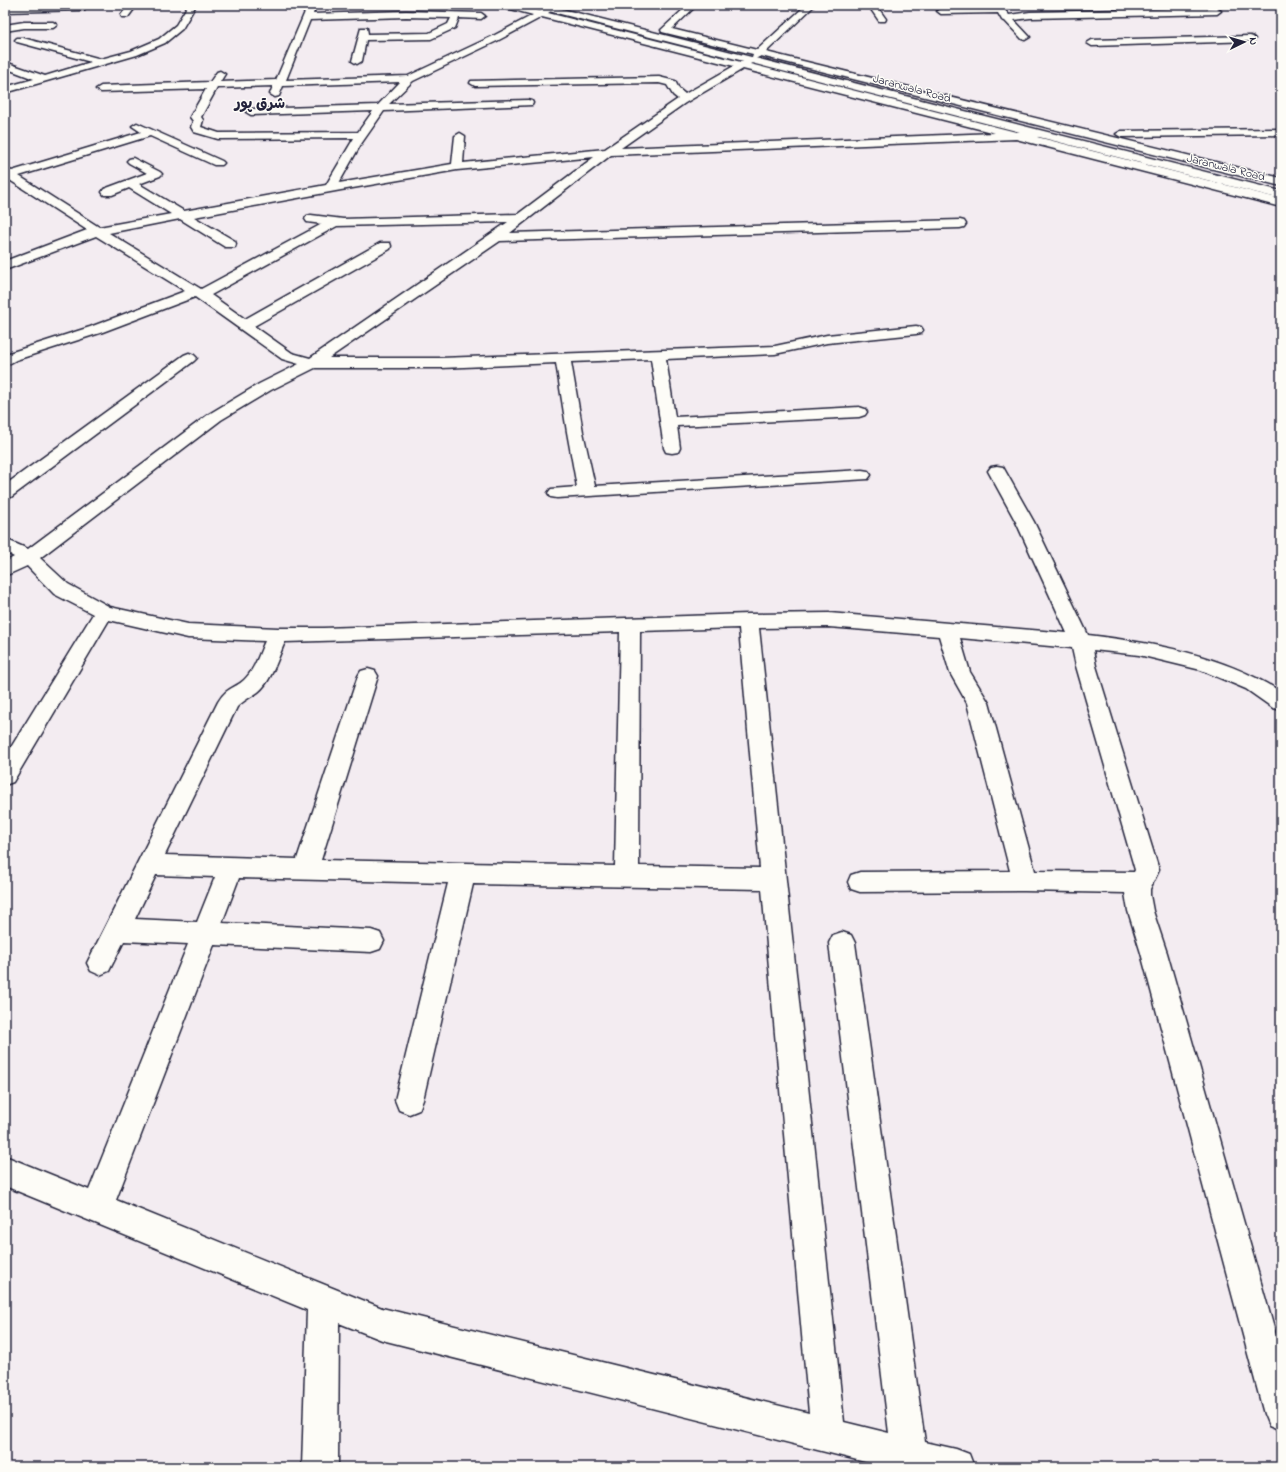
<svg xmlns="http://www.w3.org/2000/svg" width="1286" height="1472" font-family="'Indie Flower','Playpen Sans Arabic',sans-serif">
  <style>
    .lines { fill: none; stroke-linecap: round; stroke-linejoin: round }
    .minor-casing { stroke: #22223b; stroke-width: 3 }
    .major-casing { stroke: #22223b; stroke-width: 3 }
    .minor { fill: #fdfcf7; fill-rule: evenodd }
    .major { fill: #fdfcf7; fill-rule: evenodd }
    .labels { text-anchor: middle; stroke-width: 3; stroke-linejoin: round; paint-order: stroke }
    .far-street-label { font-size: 12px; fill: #22223b; stroke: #fdfcf7 }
    .far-district-label { font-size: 15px; font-weight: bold; fill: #22223b; stroke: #fdfcf7 }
  </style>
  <rect width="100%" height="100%" fill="#f3ecf1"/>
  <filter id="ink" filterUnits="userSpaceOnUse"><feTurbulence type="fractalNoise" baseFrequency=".025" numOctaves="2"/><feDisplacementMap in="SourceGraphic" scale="8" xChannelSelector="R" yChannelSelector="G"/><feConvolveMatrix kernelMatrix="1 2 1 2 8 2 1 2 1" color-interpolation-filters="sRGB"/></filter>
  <g filter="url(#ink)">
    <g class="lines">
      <g class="minor-casing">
        <g id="minor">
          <polygon points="81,5 85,8 84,10 5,12 5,6"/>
          <polygon points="129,5 137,5 128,17 122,17 121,15"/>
          <polygon points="188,5 196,5 182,29 165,43 137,55 5,93 5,87 34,79 5,68 5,62 45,76 91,62 17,42 15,40 17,38 23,38 101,59 131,51 159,39 176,25"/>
          <path d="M308,5h8l-3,9 93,-3 75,2 4,3 -4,3 -22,-1 -4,10 -24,11 -65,1 -4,21 -5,3 -5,-3 9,-33h6l1,6 61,-1 19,-9 3,-6 -45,-1 -96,3 -24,60 122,-4 83,-39 42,-22 -30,-8 -1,-2h14l24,6 8,-4 4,3 -4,3 193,49 7,-4 4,-1 1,-3 -91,-22 -1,-2 27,-25h9l-25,24 85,21 49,-45h9l-49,47 515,126v8l-520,-130 -6,3 -1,3 -4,2 266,68h26l1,2 -1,2 -5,1 244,62v8l-265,-68 -405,16 -101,78 450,-13 4,1 2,3 -2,3 -4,1 -460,13 -171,117h112l334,-12 52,-11 89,-9 5,1 2,3 -2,3 -5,1 -89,9 -52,11 -109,5 9,58 184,-10 6,2 2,3 -2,3 -6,2 -182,9 3,22 -2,4 -6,1 -6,-1 -2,-4 -13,-89 -80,3 12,70 12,54 267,-16 6,1 3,4 -3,4 -311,19 -6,-1 -3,-4 3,-4 26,-2 -10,-55 -11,-69 -115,5h-126l-44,22 -50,30 -181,138 28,26 42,23 78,17 90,4h45l425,-14 81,-1 238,20 -51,-111 -28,-51 3,-4 6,-1 6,1 31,55 54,113c67,8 135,20 193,57v18l-8,-2 -27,-19 -45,-19 -62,-15 -46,-5 3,16 63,204 -9,19v6l3,16 14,42 114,400v78l-12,-5 -5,-12 -123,-461 -13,-42 -3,-18 -100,-2 -165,1 -9,-3 -3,-7 3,-7 9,-3 150,-1 -43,-168 -17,-30 -11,-37 -110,-9 -70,1 85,794 45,11 -60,-490 4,-8 9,-3 9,3 4,8 70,499 31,7 13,5 5,13h-89l-503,-127 -43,-17 -1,144h-36l5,-157 -302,-124v-30l84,34 99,-246 -64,-3 -15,30 -9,4 -9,-4 -4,-8 131,-261c9,-15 16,-13 26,-22 10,-9 15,-26 21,-39l-77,-3 -79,-18 -96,162 -8,3v-28l88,-143 -39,-20 -27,-28 -22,10v-14l9,-5 -9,-5v-13l23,10 181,-135 50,-30 40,-20 -17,-5 -87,-62 -95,36 -84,27 -11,6 1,-12 84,-27 95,-36 -89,-55 -91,34v-9l82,-31 -82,-53v-8l7,2 129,-39 -9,-6 5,-3 85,38 2,2 -2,2h-8l-64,-29 -131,40 80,51 72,-13 -42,-26 -17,7h-8l-2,-3 2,-3 43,-16 -18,-10 -2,-2 2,-2 4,-1 27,14 2,2 -2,2 -21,8 45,27 142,-26 28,-47 -136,1 -24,-7 -3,-5 2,-6 -3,-4 16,-28 -105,3 -5,-3 5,-3 109,-4 7,-10 3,-1 5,3 -5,8 56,-2zM542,17l192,49 -49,28 -6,-5 -4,-8 -16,-4 -188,4 -1,2 5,3 184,-3 8,2 6,10 5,4 -73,50 -142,14 2,-27 -5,-3 -5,3 -3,28 -113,19 22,-39 23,-33 148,-6 1,-2 -1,-2 -4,-1 -139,4 24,-23 84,-40zM743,69l252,64 -374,15 64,-45zM400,82l-22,23 -127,4 -5,3 5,3 122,-4 -15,21 -139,1 -18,-6 2,-7 -2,-3 16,-29 56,-2 -3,8 5,3 4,-1 4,-10zM594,157l-76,57 -175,5 -32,-4 -4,1 -2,3 2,3 15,2 -121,65 -92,-56 71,-14 45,28h10l1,-3 -1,-3 -41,-24 147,-27 116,-20zM508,222l-198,136 -18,-5 -38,-27 136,-77 1,-3 -1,-3h-10l-135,76 -34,-24 126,-69zM739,628l21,240 -121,-2 1,-235zM620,632l-5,234 -294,-6 57,-184 -3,-5 -7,-2 -7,2 -3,5 -61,183 -132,-4 72,-148c7,-7 14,-10 21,-15 14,-11 20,-35 27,-50zM960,638l112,10 4,18 59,204 -1,2 -99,-1 -46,-168 -19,-31zM156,875l59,2 -18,45 -62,-3zM239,878l209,5 -53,217 4,10 10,4 10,-4 4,-10 50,-216 289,5 47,524 -427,-105 -266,-108 98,-255 157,7 9,-3 4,-8 -4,-8 -9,-3 -149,-7z"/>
          <polygon points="868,5 876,5 886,19 885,21 879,21"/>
          <polygon points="1000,7 1003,8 1009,15 1030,12 1217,8 1221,11 1217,14 1030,18 1014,20 1030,37 1025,40 1022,39 1005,21 1002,20 998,13 941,14 937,11 941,8"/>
          <polygon points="24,22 53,22 57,25 53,28 24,28 5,31 5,25"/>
          <polygon points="1250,36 1253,37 1255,39 1253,41 1092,46 1087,43 1092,40"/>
          <polygon points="1281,129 1281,135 1121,137 1116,134 1121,131"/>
          <polygon points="189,353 194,355 197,358 194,361 11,497 5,498 5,485 184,355"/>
        </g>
      </g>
      <g class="major-casing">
        <polygon id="major" points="532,5 546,5 1281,191 1281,199 533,7"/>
      </g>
      <use href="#minor" class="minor"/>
      <use href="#major" class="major"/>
    </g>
  </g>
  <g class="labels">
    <g class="far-street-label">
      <text transform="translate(912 88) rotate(15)" y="4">Jaranwala Road</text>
      <text transform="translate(1226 167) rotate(14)" y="4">Jaranwala Road</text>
    </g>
    <g class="far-district-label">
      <text x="260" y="108">شرق پور</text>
    </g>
  </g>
  <rect width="1286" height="1472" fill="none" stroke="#fdfcf7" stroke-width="20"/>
  <rect x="10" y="10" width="1266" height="1452" fill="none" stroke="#22223b" stroke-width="1.5" filter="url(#ink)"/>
  <g transform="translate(1244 42) rotate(85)" stroke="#fdfcf7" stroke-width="3" paint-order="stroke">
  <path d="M0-3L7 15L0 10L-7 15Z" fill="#22223b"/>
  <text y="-6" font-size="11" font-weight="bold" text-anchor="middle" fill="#22223b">N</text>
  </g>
</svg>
